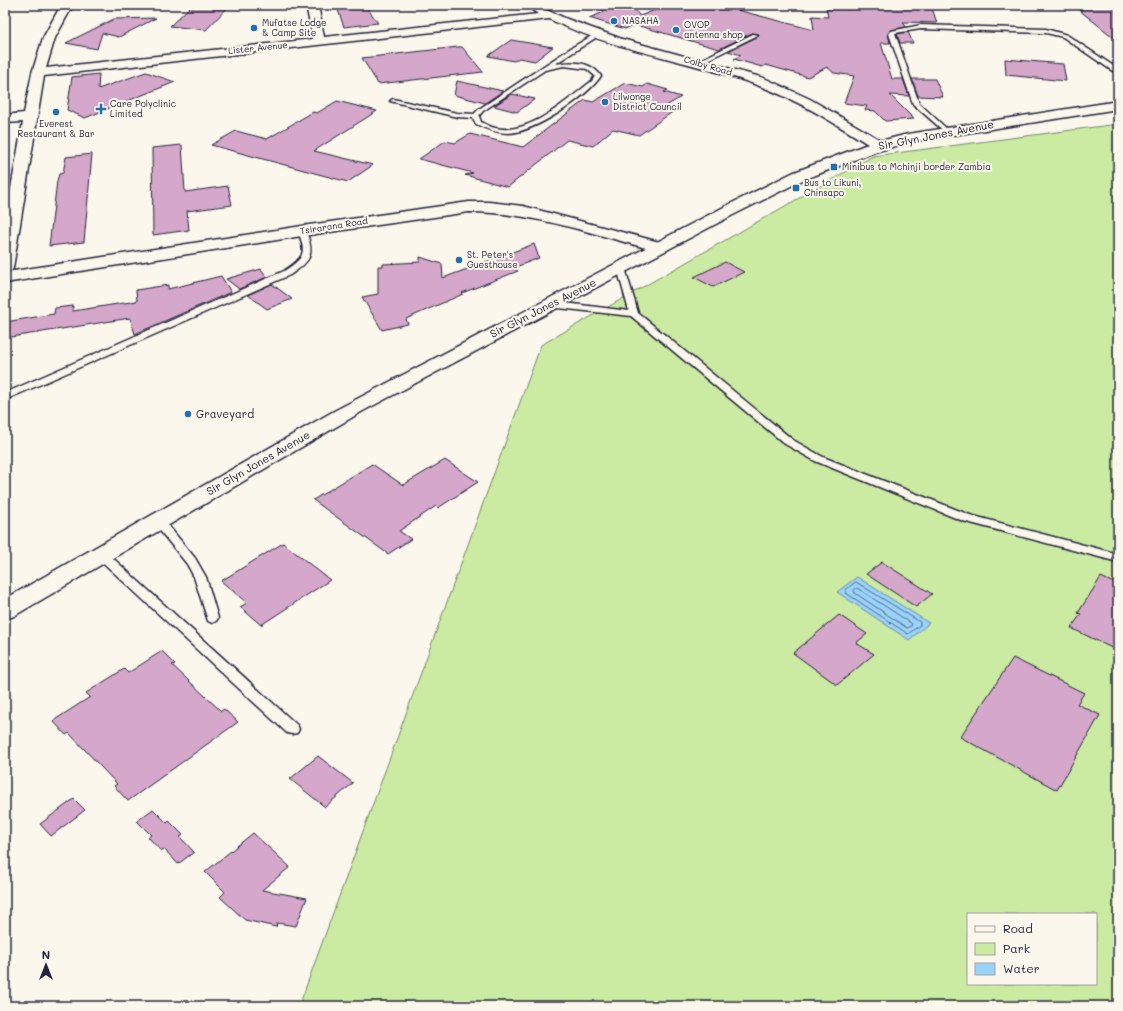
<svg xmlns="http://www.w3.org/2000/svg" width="1123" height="1011" font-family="Mali,sans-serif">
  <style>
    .green { fill: #cbeaa2; stroke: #76866e; fill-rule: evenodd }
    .water { fill: #9ad3fa; stroke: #6a8cae }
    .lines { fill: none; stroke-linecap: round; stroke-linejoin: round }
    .shore { stroke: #526987; stroke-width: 1 }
    .building { fill: #d5a8cb; stroke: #22223b }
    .service-casing { stroke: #22223b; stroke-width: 3 }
    .minor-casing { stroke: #22223b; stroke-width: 3 }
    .secondary-casing { stroke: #22223b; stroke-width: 3 }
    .service { fill: #fbf7ec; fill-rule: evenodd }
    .minor { fill: #fbf7ec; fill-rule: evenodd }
    .secondary { fill: #fbf7ec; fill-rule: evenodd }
    .poi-dot { fill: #1f6fb2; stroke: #fbf7ec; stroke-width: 1.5 }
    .labels { text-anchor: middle; stroke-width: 4; stroke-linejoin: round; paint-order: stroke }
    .far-poi-label { font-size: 9px; fill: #22223b; stroke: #fbf7ec; text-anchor: start }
    .far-street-label { font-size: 9px; fill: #22223b; stroke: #fbf7ec }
    .street-label { font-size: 11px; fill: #22223b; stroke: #fbf7ec }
    .poi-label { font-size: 11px; fill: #22223b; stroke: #fbf7ec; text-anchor: start }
  </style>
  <rect width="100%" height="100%" fill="#fbf7ec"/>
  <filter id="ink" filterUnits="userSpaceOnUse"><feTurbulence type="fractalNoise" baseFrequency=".025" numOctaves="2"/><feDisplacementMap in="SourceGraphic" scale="8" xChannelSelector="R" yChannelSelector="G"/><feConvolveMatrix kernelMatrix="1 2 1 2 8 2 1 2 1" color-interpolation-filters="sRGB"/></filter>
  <g filter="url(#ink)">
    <path class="green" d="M1118,124v882h-819l242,-661 332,-189zM968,914h128v70h-128z"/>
    <polygon class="water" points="857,577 929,623 909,640 837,592"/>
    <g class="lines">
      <g class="shore">
        <polygon points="856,582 920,622 920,625 908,634 846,593 846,590"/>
        <polygon points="857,588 911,623 912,625 907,628 855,593 854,591"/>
      </g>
    </g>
    <g class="building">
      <polygon points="192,5 230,5 206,30 170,26"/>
      <polygon points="357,5 365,5 378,23 344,27 337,7"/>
      <polygon points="667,5 681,5 687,7 691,6 698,8 704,5 718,5 814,30 812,16 828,17 826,8 852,9 851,5 931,5 937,23 903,22 906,27 891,30 888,33 890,43 881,43 892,79 903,79 909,96 890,95 914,119 885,121 875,111 865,110 867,106 844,103 854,76 834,73 827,67 808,77 766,65 762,67 734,59 741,55 728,51 759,36 758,34 752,33 719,49 636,25 625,29 589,18 604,12 600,8 622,6 624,9 633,8 640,16"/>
      <polygon points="1075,5 1118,5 1118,41 1079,10 1082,10"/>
      <polygon points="156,18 119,37 102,33 97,49 66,43 114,19"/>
      <polygon points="908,32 913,43 900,43 897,34"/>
      <polygon points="511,40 553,47 535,61 519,58 514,61 488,56"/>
      <polygon points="458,47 462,47 483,72 378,84 362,58"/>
      <polygon points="1005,59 1063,64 1066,81 1006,75"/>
      <polygon points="146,72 175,82 85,118 67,110 72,77 99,74 98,89"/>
      <polygon points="912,79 935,79 943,97 918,96"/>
      <polygon points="457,81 503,91 485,103 454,95"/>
      <polygon points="625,83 643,87 647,84 668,90 664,92 681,97 663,108 674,111 639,135 613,129 593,146 567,140 508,187 465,175 473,173 419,159 445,141 455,143 470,134 523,147 585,100 593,102"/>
      <polygon points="512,94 535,99 517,112 494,106"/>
      <polygon points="337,101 377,111 314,151 373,165 348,182 211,145 236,131 267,139 313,112 317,113"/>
      <polygon points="182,145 185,192 228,186 232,205 187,211 189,230 153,235 152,148"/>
      <polygon points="92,154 84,242 49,246 57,181 59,174 63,173 66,157"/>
      <polygon points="534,244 539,258 513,268 518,271 462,293 463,294 406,319 408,324 382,330 362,297 378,294 378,266 383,266 383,264 420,262 420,257 442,264 443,278"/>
      <polygon points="725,262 744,272 713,287 694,277"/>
      <polygon points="261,269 267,277 239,289 226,279"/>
      <polygon points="221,276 231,292 135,334 130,318 5,338 5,322 54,314 55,308 73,306 73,311 137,301 136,290 168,285 168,289"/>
      <polygon points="272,284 292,299 267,309 248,295"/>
      <polygon points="445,460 478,482 438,508 436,506 399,531 411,539 388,554 313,500 372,464 403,485"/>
      <polygon points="283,543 330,580 261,625 240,607 247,603 221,581"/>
      <polygon points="882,562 932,594 916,607 866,574"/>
      <polygon points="1101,577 1118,585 1118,651 1071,628 1081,614 1078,613"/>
      <polygon points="839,615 867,634 856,643 874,654 837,685 793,653"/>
      <polygon points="162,651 175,664 172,665 221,711 224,709 238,722 128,801 114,786 117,784 69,733 66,735 53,721 90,697 86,693 124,669 128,673"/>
      <polygon points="1013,658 1084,693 1077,704 1100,715 1057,790 960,737"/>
      <polygon points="318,756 353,783 325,807 290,779"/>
      <polygon points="74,799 85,810 51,836 40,824"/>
      <polygon points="153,809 167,823 169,821 183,835 180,837 194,852 178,864 164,849 161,851 148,837 151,835 137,821"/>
      <polygon points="253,833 290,867 262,890 307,898 296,926 277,923 276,927 245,920 220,897 225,892 205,872"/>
    </g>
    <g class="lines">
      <g class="service-casing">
        <g id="service">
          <polygon points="921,25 1046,29 1067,35 1118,69 1118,73 1111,70 1063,37 1046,33 921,29 895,33 919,103 948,130 948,132 946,133 913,104 889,34 891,31"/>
          <path d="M595,34l5,1 -45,29c17,-3 36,-3 46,12 -14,21 -67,57 -93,57 -12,0 -22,-4 -32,-9l-3,-6 -16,-1 -67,-16 3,-2 64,14 17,1 5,-5 92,-61zM564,66l23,3 8,7 -3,5c-25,19 -63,55 -97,47 -5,-1 -9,-4 -14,-6l-2,-6 4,-5 62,-41z"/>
          <polygon points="753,34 758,35 699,64 694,63"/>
          <path d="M299,229h6l1,2c9,24 5,30 -16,44l-285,125v-7l279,-122c20,-13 23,-17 14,-40z"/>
          <polygon points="621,265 625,268 638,313 793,440 823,457 970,515 1118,554 1118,562 963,521 815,461 785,444 631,316 549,307 545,304 549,301 629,311 617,268"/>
          <polygon points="158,517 162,518 195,558 206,577 218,618 216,621 212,623 208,621 194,577 187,564 152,521 154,518"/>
          <polygon points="101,550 105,551 297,725 299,729 297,733 292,734 287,733 97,557 95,554 97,551"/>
        </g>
      </g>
      <g class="minor-casing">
        <path id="minor" d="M61,5h12l-18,33 -9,30 267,-29 -7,-34h12l6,32 214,-23 -7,-5 2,-2 4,-1 30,13 55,20 142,39 46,21 74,43 2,3 -2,3 -5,1 -5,-1c-38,-24 -77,-49 -120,-64 -67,-25 -140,-33 -205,-65l-505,57 -31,192 -2,4h-4l295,-46 167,-24h20l34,4 144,38 2,3 -2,3 -6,2c-63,-16 -127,-40 -192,-40l-167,24 -297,47v-62l18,-99 -18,1v-8l19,-2 8,-40 11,-35z"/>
      </g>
      <g class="secondary-casing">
        <polygon id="secondary" points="1118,101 1118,109 909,142 875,152 803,180 733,215 363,411 14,616 5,619 5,599 334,411 722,208 792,173 865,145 908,134"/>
      </g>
      <use href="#service" class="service"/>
      <use href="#minor" class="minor"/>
      <use href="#secondary" class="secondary"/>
    </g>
  </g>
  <g class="poi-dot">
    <circle cx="614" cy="21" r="4"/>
    <circle cx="254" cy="28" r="4"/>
    <circle cx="676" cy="30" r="4"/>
    <circle cx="605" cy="102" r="4"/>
    <path d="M99 103h4v4h4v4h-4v4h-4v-4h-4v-4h4z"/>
    <circle cx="56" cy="112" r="4"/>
    <rect x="830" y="163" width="8" height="8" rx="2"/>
    <rect x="792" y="184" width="8" height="8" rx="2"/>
    <circle cx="459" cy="260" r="4"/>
    <circle cx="188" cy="414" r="4"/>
  </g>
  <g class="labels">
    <g class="far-poi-label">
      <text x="622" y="24">NASAHA</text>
      <text x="262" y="26">Mufatse Lodge<tspan x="262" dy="10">&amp; Camp Site</tspan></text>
      <text x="684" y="28">OVOP<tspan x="684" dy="10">antenna shop</tspan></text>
      <text x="613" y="100">Lilwonge<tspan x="613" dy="10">District Council</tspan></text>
      <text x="110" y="107">Care Polyclinic<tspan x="110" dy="10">Limited</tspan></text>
      <text x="56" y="127" text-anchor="middle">Everest<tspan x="56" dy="10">Restaurant &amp; Bar</tspan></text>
      <text x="842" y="170">Minibus to Mchinji border Zambia</text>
      <text x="804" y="186">Bus to Likuni,<tspan x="804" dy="10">Chinsapo</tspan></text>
      <text x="467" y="258">St. Peter's<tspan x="467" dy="10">Guesthouse</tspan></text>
    </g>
    <g class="far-street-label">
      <text transform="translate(258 48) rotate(-6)" y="3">Lister Avenue</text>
      <text transform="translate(708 66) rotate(16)" y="3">Colby Road</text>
      <text transform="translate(334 226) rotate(-9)" y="3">Tsirarana Road</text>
    </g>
    <g class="street-label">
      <text transform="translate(936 135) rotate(-11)" y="4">Sir Glyn Jones Avenue</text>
      <text transform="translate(543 308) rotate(-27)" y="4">Sir Glyn Jones Avenue</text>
      <text transform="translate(258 463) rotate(-30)" y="4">Sir Glyn Jones Avenue</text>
    </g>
    <g class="poi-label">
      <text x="196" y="418">Graveyard</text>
    </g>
  </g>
  <rect width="1123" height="1011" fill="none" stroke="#fbf7ec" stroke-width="20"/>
  <rect x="10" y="10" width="1103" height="991" fill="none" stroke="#22223b" stroke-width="1.5" filter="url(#ink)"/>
  <rect x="967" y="913" width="130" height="72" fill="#fbf7ec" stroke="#a4a2a5"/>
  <rect x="975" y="926" width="20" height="6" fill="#fbf7ec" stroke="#a4a2a5"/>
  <text x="1003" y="933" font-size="12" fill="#22223b">Road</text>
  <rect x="975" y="943" width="20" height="12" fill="#cbeaa2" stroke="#a4a2a5"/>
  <text x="1003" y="953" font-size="12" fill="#22223b">Park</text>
  <rect x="975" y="963" width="20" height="12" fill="#9ad3fa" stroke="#a4a2a5"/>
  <text x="1003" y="973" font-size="12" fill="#22223b">Water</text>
  <g transform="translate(46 965)" stroke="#fbf7ec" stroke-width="3" paint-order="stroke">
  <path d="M0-3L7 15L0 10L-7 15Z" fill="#22223b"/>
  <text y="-6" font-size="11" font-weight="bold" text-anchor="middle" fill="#22223b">N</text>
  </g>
</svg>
